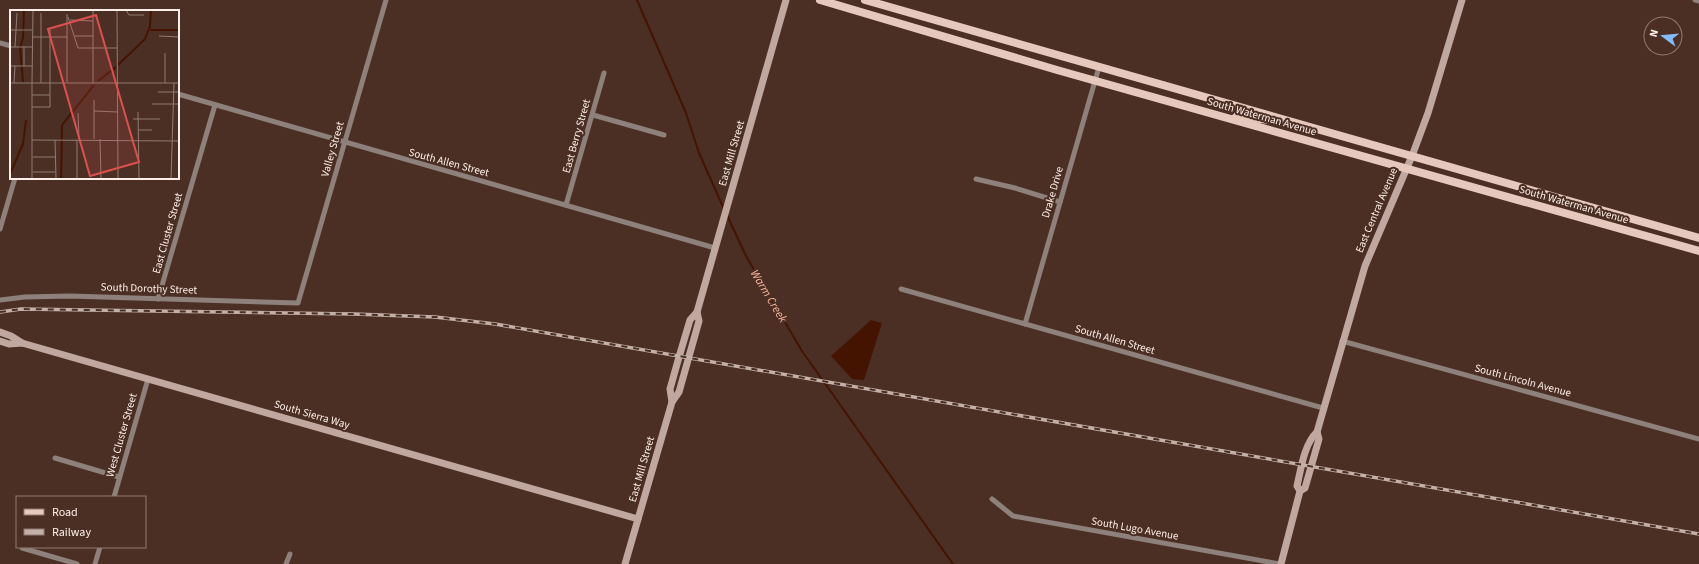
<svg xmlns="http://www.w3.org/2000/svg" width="1699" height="564" font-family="'Source Sans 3',sans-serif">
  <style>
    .water { fill: #451400 }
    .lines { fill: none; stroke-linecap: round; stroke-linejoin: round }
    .stream { stroke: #451400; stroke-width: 2 }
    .street { stroke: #8e807a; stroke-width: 5 }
    .secondary { stroke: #c0a8a0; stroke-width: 7 }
    .primary { stroke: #e6c8bc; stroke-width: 8 }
    .rail-casing { stroke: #c3b1a9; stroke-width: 3.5 }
    .rail { stroke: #4b2f24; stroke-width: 2; stroke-dasharray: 6; stroke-linecap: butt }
    .labels { text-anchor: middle; stroke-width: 4; stroke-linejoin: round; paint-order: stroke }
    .street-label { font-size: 11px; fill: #fdefe9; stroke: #4b2f24 }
    .water-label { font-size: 12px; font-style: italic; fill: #fbb69c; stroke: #4b2f24 }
    .inset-river { fill: none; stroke: #451400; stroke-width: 2 }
    .inset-road { fill: none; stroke: #927c73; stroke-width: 1 }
    .view { fill: #de504f; fill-opacity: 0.15; stroke: #de504f; stroke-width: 2 }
    .inset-edge { fill: none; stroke: #fdefe9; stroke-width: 2 }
  </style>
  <rect width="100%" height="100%" fill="#4b2f24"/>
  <polygon class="water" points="871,320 882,323 864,380 852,379 831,356"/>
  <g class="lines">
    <g class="stream">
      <polyline points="637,0 686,113 699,153 724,209"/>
      <polyline points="727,215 746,256 802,351 953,564"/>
    </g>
    <g class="street">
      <polyline points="1695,0 1699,1"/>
      <polyline points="0,43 11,46"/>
      <polyline points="178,94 715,248"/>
      <polyline points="593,115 664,135"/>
      <polyline points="976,179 1015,188 1060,202"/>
      <polyline points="566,205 604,73"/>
      <polyline points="0,229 15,178"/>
      <polyline points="901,289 1323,408"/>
      <polyline points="158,299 215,105"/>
      <polyline points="0,300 25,297 70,296 298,303 386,0"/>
      <polyline points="1025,324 1099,67"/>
      <polyline points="1342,341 1699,439"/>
      <polyline points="55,458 119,477"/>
      <polyline points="114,497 148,379"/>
      <polyline points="992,499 1013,516 1280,564"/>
      <polyline points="22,548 77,564"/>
      <polyline points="95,564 100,547"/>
      <polyline points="286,564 290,554"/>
    </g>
    <g class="secondary">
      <polyline points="0,332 11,336 22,343 638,519"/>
      <polyline points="0,341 9,344 22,343"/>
      <polyline points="672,402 670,389 679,357 690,320 697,312 786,0"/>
      <path d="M1300,491l-3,-5c4,-17 7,-42 20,-54l48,-166 47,-110 16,-43 34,-113"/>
      <polyline points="625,564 672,402 679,392 699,321 697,312"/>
      <polyline points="1281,564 1300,491 1305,488 1319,439 1317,432"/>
    </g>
    <g class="primary">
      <polyline points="820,0 1057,70 1699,251"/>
      <polyline points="865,0 1699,238"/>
      <polyline points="1234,119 1239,114 1259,119 1274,120"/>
    </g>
    <g class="rail-casing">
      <polyline id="rail" points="0,312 21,309 354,314 435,317 495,324 1699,534"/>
    </g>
    <use href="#rail" class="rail"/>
  </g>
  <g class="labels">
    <g class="street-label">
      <text transform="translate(1262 116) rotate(16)" y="4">South Waterman Avenue</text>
      <text transform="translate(576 136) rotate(-74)" y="4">East Berry Street</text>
      <text transform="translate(332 149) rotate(-74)" y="4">Valley Street</text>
      <text transform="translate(731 153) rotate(-74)" y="4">East Mill Street</text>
      <text transform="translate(449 162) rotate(15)" y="4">South Allen Street</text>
      <text transform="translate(1052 192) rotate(-74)" y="4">Drake Drive</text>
      <text transform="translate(1574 204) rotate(16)" y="4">South Waterman Avenue</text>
      <text transform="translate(1376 210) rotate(-67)" y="4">East Central Avenue</text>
      <text transform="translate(167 233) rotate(-74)" y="4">East Cluster Street</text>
      <text transform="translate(149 288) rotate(2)" y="4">South Dorothy Street</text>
      <text transform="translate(1115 339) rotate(16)" y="4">South Allen Street</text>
      <text transform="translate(1523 380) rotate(15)" y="4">South Lincoln Avenue</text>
      <text transform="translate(312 414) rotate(16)" y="4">South Sierra Way</text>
      <text transform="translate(121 435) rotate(-74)" y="4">West Cluster Street</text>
      <text transform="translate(641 469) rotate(-74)" y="4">East Mill Street</text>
      <text transform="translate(1135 528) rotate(10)" y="4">South Lugo Avenue</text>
    </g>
    <g class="water-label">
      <text transform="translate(769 296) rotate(59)" y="4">Warm Creek</text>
    </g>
  </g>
  <g transform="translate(10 10)">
    <rect width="169" height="169" fill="#4b2f24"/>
    <path class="inset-river" d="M140,20h29M108,55l27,-26 5,-13 1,-16M88,71l18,-14M13,72l-3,-34 3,-10 1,-28M0,164l13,-30 3,-24M51,169l1,-54 32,-40"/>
    <path class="inset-road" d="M83,0v73M107,0l1,169M116,0l3,5h15M31,3v70M57,4v68M58,7l10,31h39M60,10l23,1M0,20h22M65,26h18M149,26l20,1M23,27h34M0,37h22M5,37l2,-34M155,43v30M0,56h22M14,56v-19M0,73h169M4,73l1,-17M22,73l1,-73M148,82h21M22,85h18M84,90v39M142,94h27M22,97h18v-77M84,101l24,1M128,102l1,67M68,103l1,26M123,109h27M129,120h13M90,129l1,40M22,130l147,1M45,130l1,39M67,130v39M23,147h22M23,162h22M22,169v-96M161,169l3,-96"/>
    <path class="view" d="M86,5l43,147 -49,14 -42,-147z"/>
    <rect width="169" height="169" class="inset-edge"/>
  </g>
  <rect x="16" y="496" width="130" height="52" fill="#4b2f24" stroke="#927c73"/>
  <rect x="24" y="509" width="20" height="6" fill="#e6c8bc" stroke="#927c73"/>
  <text x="52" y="516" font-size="12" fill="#fdefe9">Road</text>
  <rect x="24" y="529" width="20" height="6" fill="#c3b1a9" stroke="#927c73"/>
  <text x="52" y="536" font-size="12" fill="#fdefe9">Railway</text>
  <g transform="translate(1663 36) rotate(286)"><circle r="19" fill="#4b2f24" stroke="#927c73"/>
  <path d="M0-3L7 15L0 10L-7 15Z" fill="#83bcfb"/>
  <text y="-6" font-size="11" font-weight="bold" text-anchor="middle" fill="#fdefe9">N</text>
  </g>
</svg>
